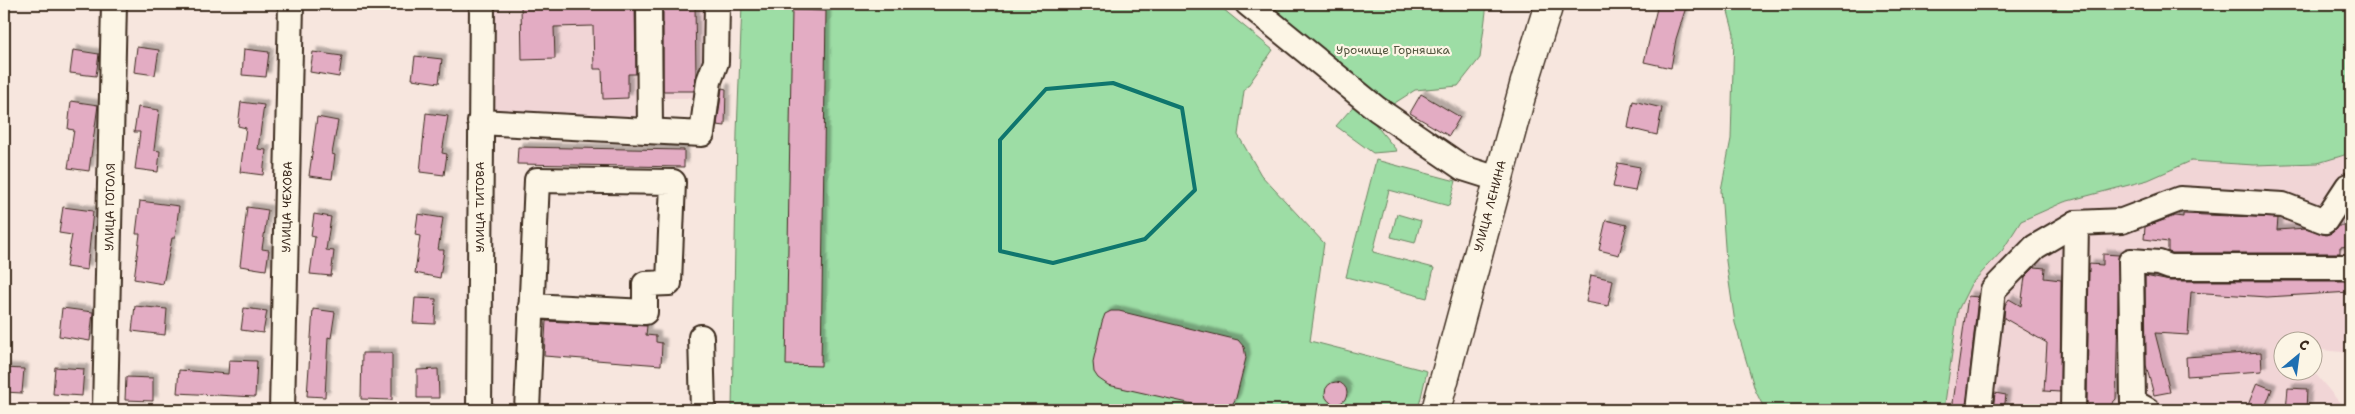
<svg xmlns="http://www.w3.org/2000/svg" width="2355" height="414" font-family="'Shantell Sans',sans-serif">
  <style>
    .built { fill: #f1d5d6 }
    .green { fill: #9ddda5; stroke: #6c8462 }
    .building { fill: #e3acc3; stroke: #3b2a1e; filter: url(#shadow) }
    .lines { fill: none; stroke-linecap: round; stroke-linejoin: round }
    .minor-casing { stroke: #3b2a1e; stroke-width: 28 }
    .major-casing { stroke: #3b2a1e; stroke-width: 31 }
    .minor { stroke: #fcf5e5; stroke-width: 24 }
    .major { stroke: #fcf5e5; stroke-width: 28 }
    .marked { fill: none; stroke: #0f766e; stroke-width: 4; stroke-linejoin: round }
    .labels { text-anchor: middle; stroke-width: 4.5; stroke-linejoin: round; paint-order: stroke }
    .park-label { font-size: 12px; fill: #545740; stroke: #fcf5e5 }
    .street-label { font-size: 12px; fill: #3b2a1e; stroke: #fcf5e5 }
  </style>
  <defs>
    <filter id="shadow"><feDropShadow dx="4.5" dy="-4.5" stdDeviation="1" flood-color="#0004"/></filter>
  </defs>
  <rect width="100%" height="100%" fill="#f7e6de"/>
  <filter id="ink" filterUnits="userSpaceOnUse"><feTurbulence type="fractalNoise" baseFrequency=".02" numOctaves="2"/><feDisplacementMap in="SourceGraphic" scale="10" xChannelSelector="R" yChannelSelector="G"/><feConvolveMatrix kernelMatrix="1 2 1 2 8 2 1 2 1" color-interpolation-filters="sRGB"/></filter>
  <g filter="url(#ink)">
    <g class="built">
      <polygon points="493,4 644,4 643,117 492,113"/>
      <polygon points="647,4 711,4 703,98 647,98"/>
      <polygon points="2351,153 2351,353 2313,349 2312,342 2282,342 2282,372 2313,371 2346,410 1944,410 1958,310 1971,284 2002,251 2021,221 2064,202 2148,180 2191,161 2254,165 2318,163"/>
    </g>
    <g class="green">
      <polygon points="742,4 1217,4 1273,50 1244,91 1238,135 1261,175 1324,243 1310,341 1427,371 1418,410 732,410 737,132"/>
      <polygon points="1265,4 1487,4 1480,58 1458,86 1415,90 1387,108"/>
      <polygon points="1726,4 2351,4 2351,153 2318,163 2254,165 2191,161 2148,180 2064,202 2021,221 2002,251 1971,284 1958,310 1944,410 1765,410 1755,390 1735,323 1726,261 1721,190 1731,139 1734,34"/>
      <polygon points="1357,102 1397,151 1373,153 1336,126"/>
      <polygon points="1376,160 1456,181 1449,206 1389,190 1373,252 1434,268 1427,298 1346,277"/>
      <polygon points="1397,214 1421,221 1415,243 1391,237"/>
    </g>
    <g class="building">
      <polygon points="521,4 635,4 636,74 628,74 628,98 603,99 602,69 594,69 593,26 554,27 555,59 522,60"/>
      <polygon points="663,4 695,4 696,76 694,91 663,91"/>
      <polygon points="1658,4 1687,4 1676,39 1671,68 1644,62"/>
      <polygon points="792,10 826,11 821,366 786,365"/>
      <polygon points="137,47 159,50 155,75 134,72"/>
      <polygon points="244,49 269,52 266,77 242,75"/>
      <polygon points="73,50 99,54 96,76 70,73"/>
      <polygon points="313,52 342,56 339,77 310,72"/>
      <polygon points="415,56 442,59 439,83 412,79"/>
      <polygon points="722,88 726,89 725,126 717,125"/>
      <polygon points="1421,94 1460,117 1449,136 1410,113"/>
      <polygon points="71,101 98,105 89,171 68,168 74,130 68,129"/>
      <polygon points="1633,101 1662,108 1657,135 1628,128"/>
      <polygon points="241,102 264,105 258,149 266,150 263,175 240,172 246,128 238,126"/>
      <polygon points="138,107 159,110 154,150 160,151 158,172 135,169 140,132 134,132"/>
      <polygon points="426,113 448,116 442,153 447,154 444,175 420,172"/>
      <polygon points="317,117 338,121 332,154 335,155 332,179 309,176"/>
      <polygon points="518,147 684,150 684,167 517,164"/>
      <polygon points="1618,163 1640,167 1635,191 1613,187"/>
      <polygon points="140,201 179,206 175,238 172,238 163,284 134,279 140,234 136,234"/>
      <polygon points="63,207 93,211 87,270 66,267 72,235 59,233"/>
      <polygon points="247,207 268,210 262,249 269,250 266,270 240,266"/>
      <polygon points="314,214 331,217 326,250 334,251 331,276 310,274 315,237 311,236"/>
      <polygon points="418,214 443,218 438,250 444,250 440,278 415,273 420,236 415,235"/>
      <polygon points="2183,214 2278,218 2277,230 2306,228 2326,235 2332,233 2338,226 2351,226 2351,246 2340,247 2340,253 2172,253 2168,252 2168,242 2144,239 2145,227 2175,216 2183,217"/>
      <polygon points="1606,220 1627,225 1619,255 1599,250"/>
      <polygon points="2103,254 2119,255 2116,399 2106,410 2094,410 2087,403 2089,264 2103,265"/>
      <polygon points="2035,267 2045,268 2044,278 2061,280 2060,392 2044,391 2047,343 2004,318 2005,305 2009,299 2021,306 2025,277"/>
      <polygon points="1591,275 1613,280 1608,306 1586,302"/>
      <polygon points="2145,276 2170,281 2351,281 2351,292 2267,297 2191,292 2188,335 2155,333 2170,392 2154,395 2146,365"/>
      <polygon points="1968,296 1978,297 1966,410 1952,410"/>
      <polygon points="415,298 436,299 435,324 413,323"/>
      <polygon points="135,306 167,309 165,335 132,331"/>
      <polygon points="62,308 93,312 90,341 59,336"/>
      <polygon points="244,308 267,311 263,333 241,330"/>
      <polygon points="313,309 335,312 331,338 328,337 325,397 307,396"/>
      <polygon points="1111,311 1119,311 1238,340 1244,347 1246,358 1236,398 1232,405 1226,410 1215,409 1108,385 1098,378 1094,372 1093,362 1102,322 1105,314"/>
      <polygon points="546,321 647,326 646,335 656,336 656,342 662,343 661,365 544,356"/>
      <polygon points="2261,352 2262,371 2187,376 2186,357"/>
      <polygon points="362,353 392,353 392,400 361,399"/>
      <polygon points="229,360 257,361 255,397 177,393 179,370 228,374"/>
      <polygon points="55,367 84,369 82,396 53,394"/>
      <polygon points="4,368 24,369 22,393 4,392"/>
      <polygon points="438,369 439,398 417,398 417,370"/>
      <polygon points="126,377 153,378 153,401 125,400"/>
      <circle cx="1336" cy="393" r="11"/>
      <polygon points="2257,383 2272,389 2264,410 2246,410"/>
      <polygon points="2288,388 2307,389 2306,410 2286,410"/>
      <polygon points="1995,393 2006,395 2004,410 1993,410"/>
    </g>
    <g class="lines">
      <g class="minor-casing">
        <g id="minor">
          <polyline points="649,4 650,131"/>
          <polyline points="1248,4 1377,109 1463,168 1498,179"/>
          <polyline points="480,122 702,134 709,81 716,62 717,4"/>
          <polyline points="701,337 703,410"/>
          <polyline points="105,410 114,4"/>
          <polyline points="282,410 291,4"/>
          <polyline points="479,410 482,4"/>
          <polyline points="527,410 537,180 673,182 669,283 645,284 645,312 531,306"/>
          <polyline points="1979,410 1993,290 2035,247 2076,223 2122,221 2180,199 2283,205 2325,221 2348,186 2351,185"/>
          <polyline points="2073,410 2076,223"/>
          <polyline points="2147,410 2133,402 2131,261 2159,263 2170,267 2351,267"/>
        </g>
      </g>
      <g class="major-casing">
        <polyline id="major" points="1436,410 1526,78 1549,4"/>
      </g>
      <use href="#minor" class="minor"/>
      <use href="#major" class="major"/>
    </g>
  </g>
  <path class="marked" d="M1113,83l69,25 13,82 -50,49 -92,24 -53,-12v-111l46,-51z"/>
  <g class="labels">
    <g class="park-label">
      <text x="1393" y="54">Урочище Горняшка</text>
    </g>
    <g class="street-label">
      <text transform="translate(1490 206) rotate(-75)" y="4">УЛИЦА ЛЕНИНА</text>
      <text transform="translate(110 207) rotate(-89)" y="4">УЛИЦА ГОГОЛЯ</text>
      <text transform="translate(287 207) rotate(-89)" y="4">УЛИЦА ЧЕХОВА</text>
      <text transform="translate(480 207) rotate(-90)" y="4">УЛИЦА ТИТОВА</text>
    </g>
  </g>
  <rect width="2355" height="414" fill="none" stroke="#fcf5e5" stroke-width="20"/>
  <rect x="10" y="10" width="2335" height="394" fill="none" stroke="#3b2a1e" stroke-width="2" filter="url(#ink)"/>
  <g transform="translate(2298 356) rotate(29)"><circle r="24" fill="#fcf5e5" stroke="#afa495"/>
  <path d="M0-4L9 19L0 12L-9 19Z" fill="#1f6fb2"/>
  <text y="-8" font-size="14" font-weight="bold" text-anchor="middle" fill="#3b2a1e">С</text>
  </g>
</svg>
